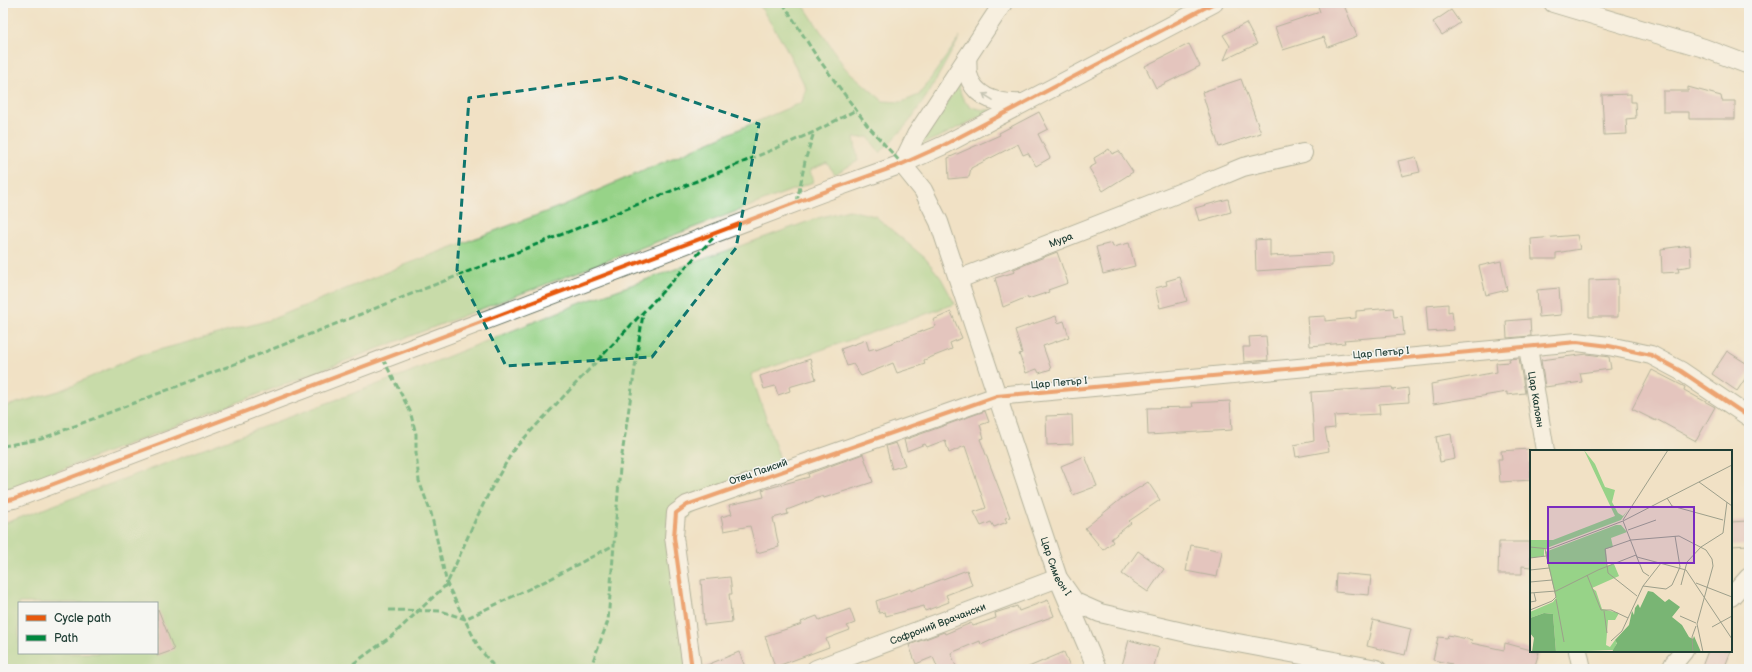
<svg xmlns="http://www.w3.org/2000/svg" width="1752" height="672" font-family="'Balsamiq Sans',sans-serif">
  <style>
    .green { fill: #97d388; stroke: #5b885e; fill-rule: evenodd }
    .building { fill: #d4a2b6 }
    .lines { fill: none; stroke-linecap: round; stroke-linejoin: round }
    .minor-casing { stroke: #687667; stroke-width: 20 }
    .minor { stroke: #fff; stroke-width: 18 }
    .quiet { stroke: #00873e; stroke-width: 3; stroke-dasharray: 6 3; stroke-linecap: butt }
    .cycleway-casing { stroke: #f6f6f2; stroke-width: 6 }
    .cycleway { stroke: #e8590c; stroke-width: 4 }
    .oneway { stroke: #8f9e9a }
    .marked { fill: none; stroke: #0f766e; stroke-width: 3; stroke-dasharray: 8 5; stroke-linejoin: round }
    .labels { text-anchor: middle; stroke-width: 3; stroke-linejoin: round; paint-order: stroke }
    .street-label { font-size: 10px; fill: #1f3d34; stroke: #f6f6f2 }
    .inset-road { fill: none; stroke: #9d9f8b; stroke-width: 1 }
    .view { fill: #7b2cbf; fill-opacity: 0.15; stroke: #7b2cbf; stroke-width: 2 }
    .inset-edge { fill: none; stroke: #1f3d34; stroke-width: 2 }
  </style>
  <rect width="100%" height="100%" fill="#f6f6f2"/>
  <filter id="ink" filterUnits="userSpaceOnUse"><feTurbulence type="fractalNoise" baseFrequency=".025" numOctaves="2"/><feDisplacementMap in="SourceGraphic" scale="8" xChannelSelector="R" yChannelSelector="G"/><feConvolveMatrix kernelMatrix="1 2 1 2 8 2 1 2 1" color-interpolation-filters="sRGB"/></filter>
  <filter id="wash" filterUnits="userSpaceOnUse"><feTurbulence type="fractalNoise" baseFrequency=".012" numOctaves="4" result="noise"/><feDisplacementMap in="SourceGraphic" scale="16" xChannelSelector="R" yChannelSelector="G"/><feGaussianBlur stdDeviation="0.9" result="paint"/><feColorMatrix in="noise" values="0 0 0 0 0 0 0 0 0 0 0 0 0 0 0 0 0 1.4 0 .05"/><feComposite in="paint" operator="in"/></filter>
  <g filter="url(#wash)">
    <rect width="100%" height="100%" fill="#f1e1c5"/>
    <g class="green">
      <polygon points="758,3 802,3 845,68 883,101 902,102 919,95 960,37 928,94 909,122 880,153 868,137 854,138 858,161 835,174 827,163 810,170 813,182 3,492 3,407 59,391 140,355 270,320 404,265 564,205 802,102 806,88 785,46"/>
      <path d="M959,84c2,22 14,26 34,26l-47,24 -26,11z"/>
      <path d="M849,210l26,6 50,42 16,20 14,26 -204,70 36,106 -90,30 -14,13 -1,13 19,133h-698v-145l394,-147 184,-74 237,-85zM19,603h138v50h-138z"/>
    </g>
    <g id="blocks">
      <g class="building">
        <polygon points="1317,3 1343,3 1357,36 1328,47 1324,37 1283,50 1275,27 1320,12"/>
        <polygon points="1451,10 1460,23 1442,35 1433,22"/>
        <polygon points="1246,23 1257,44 1224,60 1230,46 1223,35"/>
        <polygon points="1189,44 1200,66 1156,88 1145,66"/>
        <polygon points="1241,79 1261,133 1219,147 1202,92"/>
        <polygon points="1688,87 1721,96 1722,101 1735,101 1735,119 1689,119 1689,112 1663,112 1663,91 1688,91"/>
        <polygon points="1631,94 1631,102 1635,102 1636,118 1626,119 1627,134 1604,135 1602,95"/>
        <polygon points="1039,112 1048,129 1038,134 1050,158 1036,166 1028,153 1023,155 1018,144 971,168 969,177 949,179 948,158 1000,135 999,133"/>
        <polygon points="1109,149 1112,154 1119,151 1133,172 1103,191 1089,168 1096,164 1094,158"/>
        <polygon points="1416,157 1420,172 1402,176 1398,161"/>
        <polygon points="1228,199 1231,212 1199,221 1195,208"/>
        <polygon points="1577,235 1580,249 1556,253 1556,259 1532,259 1531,239"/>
        <polygon points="1270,239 1270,256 1332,253 1332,266 1256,271 1255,240"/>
        <polygon points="1112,243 1113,247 1129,243 1135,266 1103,274 1096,247"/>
        <polygon points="1690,245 1691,266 1678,268 1679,272 1662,273 1661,249"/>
        <polygon points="1057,252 1068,283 1048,290 1049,292 1028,299 1027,297 1003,307 995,278 1015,272 1014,269"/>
        <polygon points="1501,261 1507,290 1486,295 1479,266"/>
        <polygon points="1180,277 1187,301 1160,308 1155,288 1167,285 1166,281"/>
        <polygon points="1618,279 1618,317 1589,317 1589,280"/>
        <polygon points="1559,288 1561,315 1539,317 1537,290"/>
        <polygon points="1448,304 1448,312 1452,311 1454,330 1428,332 1426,306"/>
        <polygon points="1393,308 1394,317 1402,316 1404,335 1344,340 1345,343 1310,346 1308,317 1325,316 1325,321 1356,318 1356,311"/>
        <polygon points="951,312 962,338 950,343 952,349 924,360 925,364 897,373 893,363 861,376 853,364 847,366 841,349 866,340 869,350 876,348 876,349 936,326 933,320"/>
        <polygon points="1056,316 1058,323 1064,321 1069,337 1043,346 1051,369 1039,373 1037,369 1026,373 1019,354 1022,353 1015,330"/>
        <polygon points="1530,319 1531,336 1507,338 1506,321"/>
        <polygon points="1266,336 1268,360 1244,362 1243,347 1250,347 1249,337"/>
        <polygon points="1727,351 1749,365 1749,373 1737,391 1712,374"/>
        <polygon points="1587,354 1609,357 1611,369 1580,373 1582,382 1545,387 1541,360"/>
        <polygon points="1519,358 1525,393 1507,395 1507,392 1433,404 1431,384 1497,372 1496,363 1510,362 1509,359"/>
        <polygon points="810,359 816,379 789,387 790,391 778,395 775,386 764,389 760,376"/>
        <polygon points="1652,370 1685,387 1684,390 1715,407 1696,441 1656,419 1656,421 1632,409"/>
        <polygon points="1392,387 1393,390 1408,388 1409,402 1379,404 1380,414 1334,416 1335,428 1325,429 1329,451 1296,457 1294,445 1314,441 1311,392"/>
        <polygon points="1230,401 1232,430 1148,435 1147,408 1193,407 1192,403"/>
        <polygon points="985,411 989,422 980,425 984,438 980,439 1010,517 1005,518 1007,522 994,527 991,522 981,526 974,512 986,508 965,446 949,453 945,440 927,447 925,444 907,451 904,440"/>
        <polygon points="1072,415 1073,444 1047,445 1046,416"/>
        <polygon points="1451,434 1455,459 1440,462 1436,437"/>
        <polygon points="896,443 905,465 892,469 886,446"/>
        <polygon points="1529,449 1531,480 1500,482 1498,459 1502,459 1501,451"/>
        <polygon points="863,454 873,482 824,498 823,496 787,510 788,514 773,518 779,547 757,553 750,526 724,531 721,517 732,514 729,505 764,497 762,490 809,477 808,474"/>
        <polygon points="1085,456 1097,486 1073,495 1061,466"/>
        <polygon points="1148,482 1160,500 1129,521 1131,523 1111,539 1113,542 1103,550 1085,528 1121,499"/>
        <polygon points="1747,521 1748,545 1732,546 1731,522"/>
        <polygon points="1499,542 1531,542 1531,567 1522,566 1522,574 1498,574"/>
        <polygon points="1191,545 1222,551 1217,577 1186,571"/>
        <polygon points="1138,551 1164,569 1148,592 1122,574"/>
        <polygon points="967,570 972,585 946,595 949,602 925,611 924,606 886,616 885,612 879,613 876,601 911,589 911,591"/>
        <polygon points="1336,573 1371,576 1369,595 1335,592"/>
        <polygon points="730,577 732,594 729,594 732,622 704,625 701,580"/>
        <polygon points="1048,600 1054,616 1007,633 981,645 980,641 951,653 957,669 938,669 933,657 916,664 909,645 944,632 945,634 971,623 973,626 996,618 995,613 1017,606 1019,611"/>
        <polygon points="158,609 174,650 157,656 157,610"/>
        <polygon points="850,609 855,623 847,626 850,630 826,639 829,647 775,667 765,636 802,624 801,622 817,616 819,620"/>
        <polygon points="1373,620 1411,629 1405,655 1367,646"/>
        <polygon points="1448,635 1472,640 1471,643 1504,650 1505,643 1531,650 1531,651 1539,652 1534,669 1451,669 1452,664 1433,660 1438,637 1447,638"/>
        <polygon points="1129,640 1159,648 1153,669 1121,669"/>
        <polygon points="1708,651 1731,651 1724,669 1701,669"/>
        <polygon points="739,652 746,669 702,669 702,667"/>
        <polygon points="1064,652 1071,669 1024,669"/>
      </g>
    </g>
  </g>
  <g filter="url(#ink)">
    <use href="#blocks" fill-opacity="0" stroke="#687667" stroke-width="1"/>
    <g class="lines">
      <g class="minor-casing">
        <g id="minor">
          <polyline points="1553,3 1704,48 1749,65"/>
          <path d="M967,58c1,5 0,11 1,16 7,26 33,30 55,29"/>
          <path id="s1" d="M902,164l21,26 16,32 119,356 17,24 25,11 100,23 177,33"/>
          <polyline points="902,164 916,135 1003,3"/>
          <path id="s2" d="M959,279l243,-95 41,-17 60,-14"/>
          <path id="s3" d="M1528,347l17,104"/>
          <polyline points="3,501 14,499 821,193 902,164 944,145 1214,3"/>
          <polyline points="1731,597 1749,577"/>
          <polyline points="1578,651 1582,669"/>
          <polyline points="692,669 674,537 676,513 687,505 997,396 1577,342 1609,346 1651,355 1681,371 1749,417"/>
          <path id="s4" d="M816,669l242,-91 39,91"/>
          <polyline points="1671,669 1674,663 1684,651"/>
        </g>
      </g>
      <use href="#minor" class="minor"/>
      <g class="quiet">
        <polyline points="783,3 815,54 867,125 902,164"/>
        <polyline points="797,202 805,161 814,132"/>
        <polyline points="383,359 410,411 416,434 416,453 419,481 431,513 447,584 479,648 496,669"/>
        <polyline points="3,446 41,439 227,367 727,169 814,132 856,110"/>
        <polyline points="389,610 441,611 465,619 552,578 614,545"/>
        <polyline points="346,669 393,635 447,584 473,525 491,489 514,449 716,235"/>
        <polyline points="590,669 608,621 620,468 643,314"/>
      </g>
      <g class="cycleway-casing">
        <g id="cycleway">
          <polyline points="3,501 14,499 821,193 902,164 944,145 1214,3"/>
          <polyline points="692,669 674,537 676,513 687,505 997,396 1577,342 1609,346 1651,355 1681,371 1749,417"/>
        </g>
      </g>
      <use href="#cycleway" class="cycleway"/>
    </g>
    <defs><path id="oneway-shaft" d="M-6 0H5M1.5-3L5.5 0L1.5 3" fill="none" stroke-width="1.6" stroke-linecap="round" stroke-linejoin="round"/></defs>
    <use class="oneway" href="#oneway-shaft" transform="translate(988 97) rotate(-148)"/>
  </g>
  <path d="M0 0H1752V672H0ZM620,77l139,47 -23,124 -84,109 -146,9 -49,-96 12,-172z" fill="#f1e1c5" fill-opacity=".55" fill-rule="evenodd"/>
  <path class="marked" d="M620,77l139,47 -23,124 -84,109 -146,9 -49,-96 12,-172z"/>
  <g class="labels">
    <g class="street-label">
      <text dy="4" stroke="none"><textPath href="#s2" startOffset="109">Мура</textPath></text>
      <text transform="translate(1381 352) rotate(-5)" y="4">Цар Петър I</text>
      <text transform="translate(1059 382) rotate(-5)" y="4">Цар Петър I</text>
      <text dy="4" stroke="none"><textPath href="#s3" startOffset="53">Цар Калоян</textPath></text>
      <text transform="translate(758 471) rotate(-19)" y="4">Отец Паисий</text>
      <text dy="4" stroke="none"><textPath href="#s1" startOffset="433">Цар Симеон I</textPath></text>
      <text dy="4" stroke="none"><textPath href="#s4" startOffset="130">Софроний Врачански</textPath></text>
    </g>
  </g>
  <g transform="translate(1530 450)">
    <rect width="202" height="202" fill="#f1e1c5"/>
    <path d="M54,0l11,14 10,23 10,3 -3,12 6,11 5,3 5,-6 -7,10 -77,29v7l-14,2v-18h23l62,-24zM86,75h5l6,7 -16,6 2,9 -7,2 1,17 7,-2 5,12 -27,12 4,3 6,18 17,4 -4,7h-7l-2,25 4,2 5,-7 2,2 -3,8 -58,2 -3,-38 -9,-1 -14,5v-6l23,-10 3,-4 -11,-46z" fill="#97d388"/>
    <path d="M118,141l5,1 12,10 4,-3 11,8 -8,10 10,8 7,12 4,2 1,-3 7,16h-89l5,-9 -2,-3 14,-15 3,-14 2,4 1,-7 3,-4 2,4zM14,163l9,1 3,38h-24l2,-14 -4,-5v-15z" fill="#79b574"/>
    <path class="inset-road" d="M169,32l33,24M137,48l5,8 51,14M93,70l45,-70M93,71l14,36 49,13 46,69M98,80l28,-10M0,97l19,2 74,-28 109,-56M0,108l16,-2M0,120l19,-2M57,125l14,35h10l17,8M0,132l22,-2M166,133l36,14M151,135l6,-23 14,-15 22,-14 4,-31M113,136l23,3 6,-4 8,-18 -5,-31M0,143l26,-2 42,-21 38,-15 7,17 6,4M107,146l-29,-23 -3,-24 26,-9 48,-4 27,14 6,9 1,7 -16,58 6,28M26,149l8,43M0,152l6,-1 -2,-8M0,160l22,-9 4,-4 -11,-48M74,161l3,22M150,166l16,7M182,177l20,-11M81,191l11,-10 21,-45 18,-23M163,202l-1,-15 4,-11"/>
    <path class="view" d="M18,57h146v56h-146z"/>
    <rect width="202" height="202" class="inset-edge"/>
  </g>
  <rect width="1752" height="672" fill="none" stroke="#f6f6f2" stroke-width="16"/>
  <rect x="18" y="602" width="140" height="52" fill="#f6f6f2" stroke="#a0aca6"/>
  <rect x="26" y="615" width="20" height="6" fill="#e8590c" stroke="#a0aca6"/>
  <text x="54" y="622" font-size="12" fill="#1f3d34">Cycle path</text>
  <rect x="26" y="635" width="20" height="6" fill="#00873e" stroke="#a0aca6"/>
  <text x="54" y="642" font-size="12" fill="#1f3d34">Path</text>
</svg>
